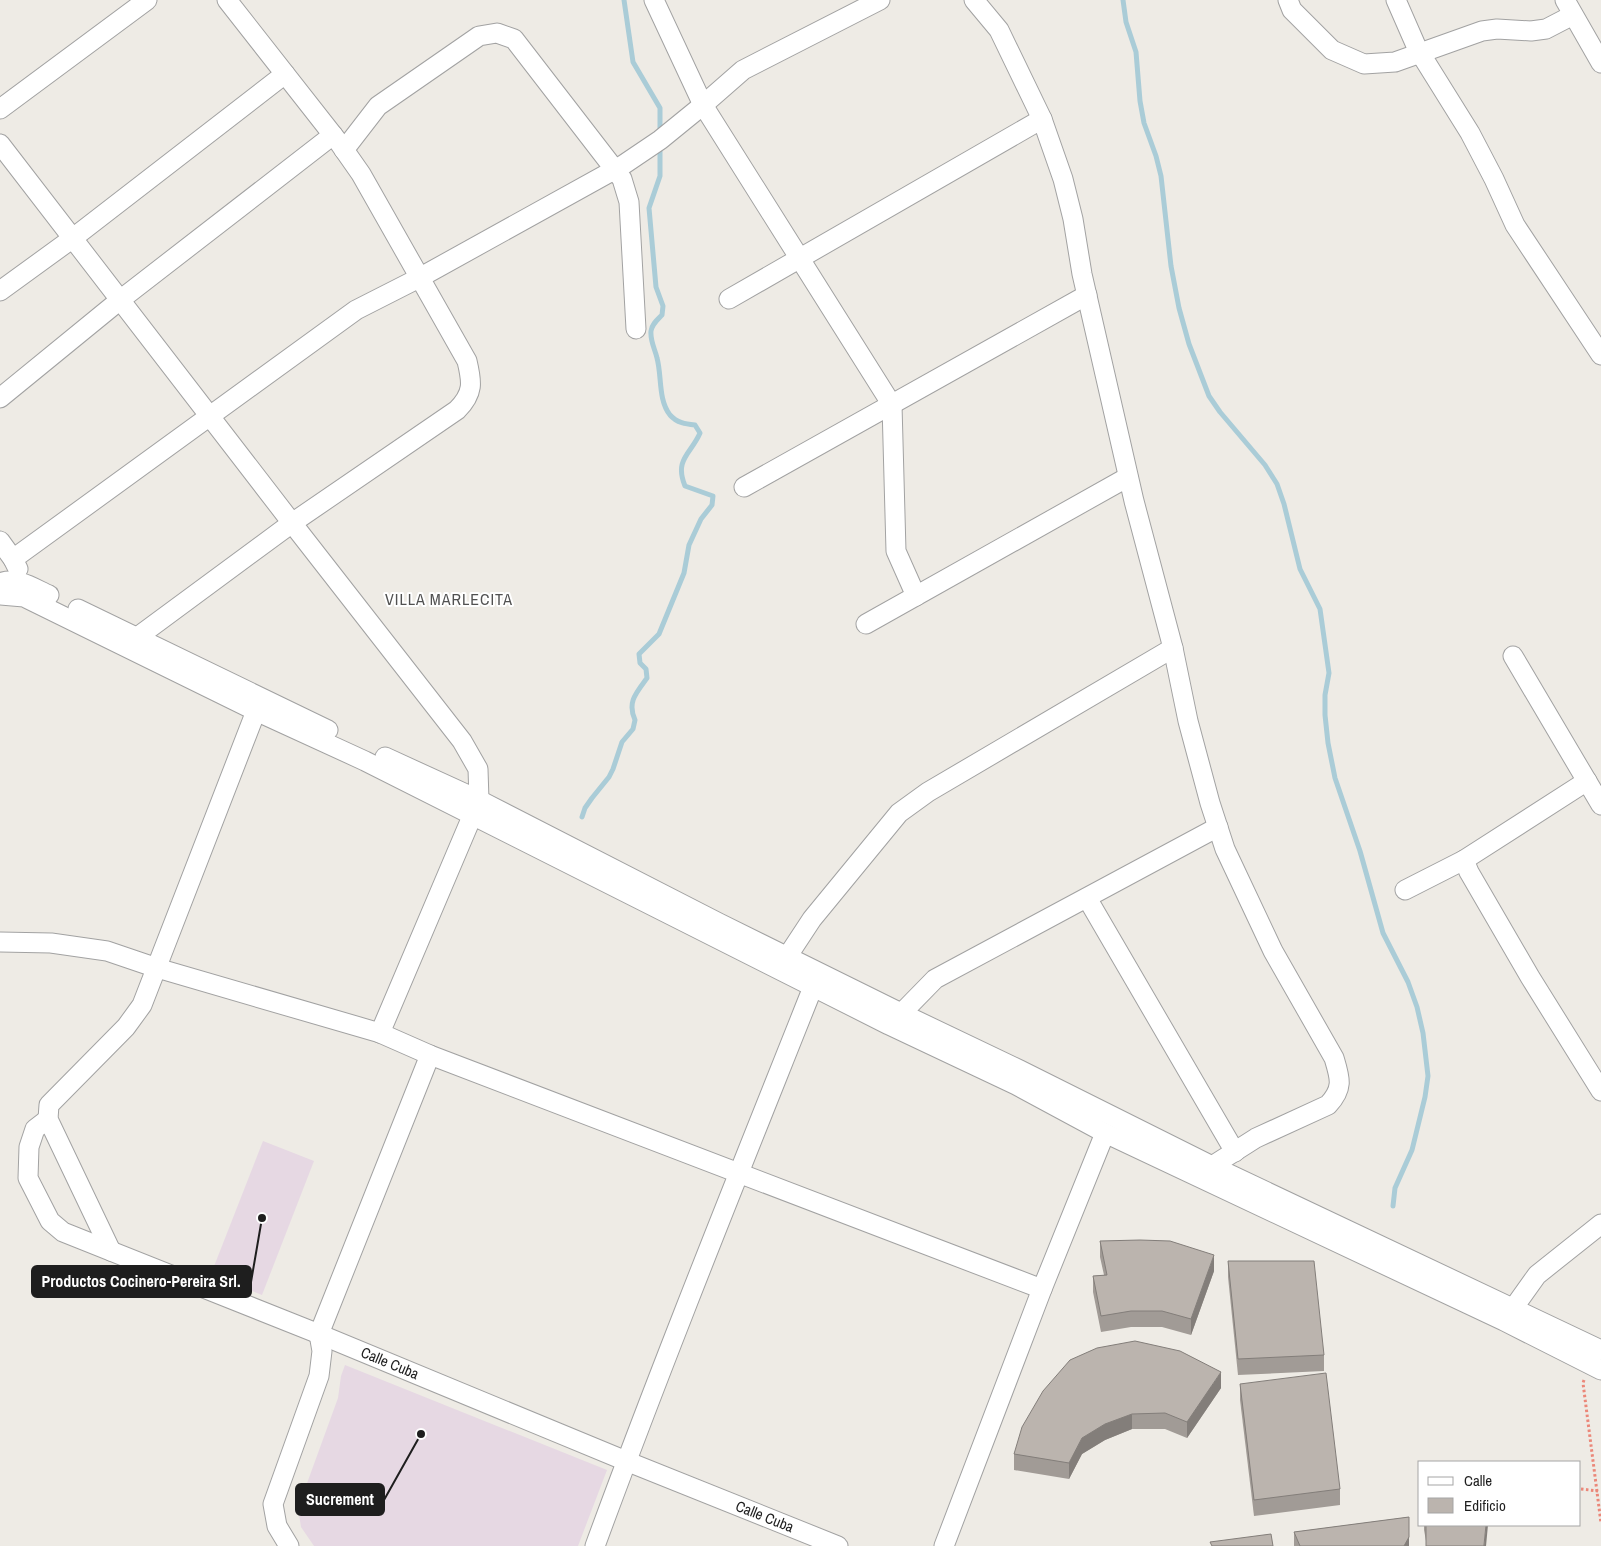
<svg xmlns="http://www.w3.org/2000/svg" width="1601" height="1546" font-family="'Archivo Narrow',sans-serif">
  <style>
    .industrial { fill: #e6d8e3 }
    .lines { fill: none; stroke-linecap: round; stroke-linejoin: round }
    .stream { stroke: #aaccd7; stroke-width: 5 }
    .minor-casing { stroke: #a2a2a2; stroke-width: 21 }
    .path { stroke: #eb8779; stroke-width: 3; stroke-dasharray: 2.5 2.5; stroke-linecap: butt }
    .minor { stroke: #fff; stroke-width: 19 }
    .wall { fill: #a19b96 }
    .shaded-wall { fill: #837e7a }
    .building { fill: #bbb4ae; stroke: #837e7a }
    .labels { text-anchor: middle; stroke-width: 4; stroke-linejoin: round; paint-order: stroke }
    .street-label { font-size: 15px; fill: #1e1e1e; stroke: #fff }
    .neighbourhood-label { font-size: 16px; letter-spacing: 1px; fill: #515151; stroke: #fff }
    .leader { fill: none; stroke: #1e1e1e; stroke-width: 2 }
    .callout-dot { fill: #1e1e1e; stroke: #fff; stroke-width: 2 }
    .callout { fill: #1e1e1e; stroke: #1e1e1e; stroke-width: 2 }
    .callout-label { font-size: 16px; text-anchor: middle; font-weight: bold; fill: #fff }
  </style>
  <rect width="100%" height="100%" fill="#eeebe5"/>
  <g class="industrial">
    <polygon points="263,1141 314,1161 262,1295 211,1274"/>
    <polygon points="345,1365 607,1470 578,1546 314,1546 301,1527 298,1508 338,1398 341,1376"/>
  </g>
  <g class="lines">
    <g class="stream">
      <polyline points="624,0 633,62 660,108 660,133"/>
      <polyline points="1123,0 1126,22 1136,52 1140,101 1144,123 1156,156 1161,176 1171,266 1179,308 1189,344 1209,396 1220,412 1265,465 1277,484 1284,504 1300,569 1320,609 1329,673 1325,695 1325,715 1328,743 1335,778 1360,851 1383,933 1408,982 1417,1007 1423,1033 1428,1076 1425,1097 1412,1150 1395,1188 1393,1206"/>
      <path d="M582,817l3,-9 7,-10 17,-21 4,-8 9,-27 11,-13 2,-9c-8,-18 1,-27 12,-42l-1,-9 -6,-6 -1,-9 20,-20 25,-61 5,-28 12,-26 11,-14 1,-9 -28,-10c-11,-27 6,-32 15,-53l-5,-8c-9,-1 -18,-2 -25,-10 -12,-15 -8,-39 -13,-57 -2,-9 -7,-17 -6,-27 1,-7 6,-11 11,-16l1,-9 -7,-19 -7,-79 11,-32v-29"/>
    </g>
    <g class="minor-casing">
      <g id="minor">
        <polyline points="654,0 703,105 892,405 896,551 916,596"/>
        <path d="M974,0l25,30 43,89 21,60 10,40 9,55 52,227 39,147 15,73 22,82 15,46 48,102 61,107c6,20 10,30 -6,47l-72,33 -44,28"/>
        <polyline points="1288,0 1292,10 1332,50 1364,64 1395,62 1482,31 1497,29 1531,31 1546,29 1573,15"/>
        <polyline points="1396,0 1417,48 1470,133 1494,179 1515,225 1601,355"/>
        <polyline points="1565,0 1601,63"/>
        <polyline points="0,109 147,0"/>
        <polyline points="0,144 292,523 462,741 478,769 479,800 380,1033"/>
        <polyline points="344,150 378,106 479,36 497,33 514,39 622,179 629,202 636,329"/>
        <polyline points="0,291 73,238 285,74"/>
        <polyline points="729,299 1042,119"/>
        <polyline points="0,398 120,300 333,135"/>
        <polyline points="744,487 1087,295"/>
        <polyline points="0,541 13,559 18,569"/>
        <polyline points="13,559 356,310 419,278 623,165 660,140 703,105 743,70 880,0"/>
        <path d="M0,583c16,-7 35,6 49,12"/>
        <polyline points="0,595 24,597 256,711 365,761 889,1025 1016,1085 1105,1133 1504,1321 1601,1370"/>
        <polyline points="78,609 328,730"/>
        <polyline points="866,624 1128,477"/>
        <path d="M128,644l164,-121 165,-113c17,-17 15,-28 10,-49l-106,-187 -21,-30 -113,-144"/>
        <polyline points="1513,656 1601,805"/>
        <polyline points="385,757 479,800 719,923 909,1017 1020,1070 1212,1166 1601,1350"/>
        <polyline points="1464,860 1469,872 1530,977 1601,1091"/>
        <polyline points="1405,890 1464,860 1587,781"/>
        <polyline points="1087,898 1235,1152"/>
        <polyline points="0,942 51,943 107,951 157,968 380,1033 430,1055 1042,1289"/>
        <polyline points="787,957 812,919 899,813 928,792 1173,648"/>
        <polyline points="893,1022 935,979 1218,827"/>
        <path id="s1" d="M48,1119l-13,10 -6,18 -1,31 22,43 13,11 256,102 307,127 212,85"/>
        <polyline points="111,1251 48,1119 49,1105 126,1027 142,1005 256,711"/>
        <polyline points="1507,1317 1537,1275 1601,1224"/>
        <polyline points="289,1546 277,1526 273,1504 319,1376 322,1351 319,1334 430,1055"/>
        <path d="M595,1546c69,-188 144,-373 218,-559"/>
        <polyline points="944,1546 1042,1289 1105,1133"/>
      </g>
    </g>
    <g class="path">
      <polyline points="1584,1380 1583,1383 1601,1523"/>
      <polyline points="1581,1489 1598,1491"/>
    </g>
    <use href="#minor" class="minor"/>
  </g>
  <g class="wall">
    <polygon points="1100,1241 1214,1271 1191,1335 1162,1327 1131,1327 1101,1332 1093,1292 1093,1276 1104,1275 1100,1257"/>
    <polygon points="1228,1261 1324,1355 1324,1371 1238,1375 1228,1277"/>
    <polygon points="1070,1360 1221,1388 1187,1438 1165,1429 1132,1429 1105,1440 1082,1454 1069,1479 1014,1470 1014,1454"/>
    <polygon points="1240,1384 1340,1489 1340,1505 1254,1516 1240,1400"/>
    <polygon points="1409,1517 1409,1546 1294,1546 1294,1532"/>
    <polygon points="1424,1525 1488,1525 1426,1541 1424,1530"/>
  </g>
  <g class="shaded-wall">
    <polygon points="1214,1255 1214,1271 1191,1335 1191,1319"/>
    <polygon points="1221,1372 1221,1388 1187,1438 1187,1422"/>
    <polygon points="1132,1414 1132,1429 1105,1440 1082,1454 1069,1479 1069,1463 1082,1438 1105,1424"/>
    <polygon points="1409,1517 1409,1546 1404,1546"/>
    <polygon points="1486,1525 1488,1525 1486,1546 1484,1546"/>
  </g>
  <g class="building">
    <polygon points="1140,1240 1170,1241 1214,1255 1191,1319 1162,1311 1131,1311 1101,1316 1093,1276 1107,1275 1100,1241"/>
    <polygon points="1228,1261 1314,1261 1324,1355 1238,1359"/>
    <polygon points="1135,1341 1180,1351 1221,1372 1187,1422 1165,1413 1132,1414 1105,1424 1082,1438 1069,1463 1014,1454 1022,1427 1043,1391 1070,1360 1097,1348"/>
    <polygon points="1326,1373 1340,1489 1254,1500 1240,1384"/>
    <polygon points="1409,1517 1409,1537 1404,1546 1300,1546 1294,1532"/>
    <polygon points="1426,1525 1486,1525 1484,1545 1484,1546 1426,1546"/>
    <polygon points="1271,1534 1273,1546 1212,1546 1210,1542"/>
  </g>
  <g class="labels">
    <g class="street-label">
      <text dy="5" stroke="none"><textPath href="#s1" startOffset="484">Calle Cuba</textPath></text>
      <text dy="5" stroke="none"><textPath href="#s1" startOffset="889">Calle Cuba</textPath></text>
    </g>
    <g class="neighbourhood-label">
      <text x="449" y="605">VILLA MARLECITA</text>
    </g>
  </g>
  <path class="leader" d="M262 1218L251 1282M421 1434L384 1500"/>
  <g class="callout-dot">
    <circle cx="262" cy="1218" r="5"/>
    <circle cx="421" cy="1434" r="5"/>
  </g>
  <g class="callout">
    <rect x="32" y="1266" width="219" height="31" rx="5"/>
    <rect x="296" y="1484" width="88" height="31" rx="5"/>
  </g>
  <g class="callout-label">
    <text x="141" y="1287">Productos Cocinero-Pereira Srl.</text>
    <text x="340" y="1505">Sucrement</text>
  </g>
  <rect x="1418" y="1461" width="162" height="65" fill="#ffffff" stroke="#a5a5a5"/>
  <rect x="1428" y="1477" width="25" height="8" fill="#ffffff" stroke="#a5a5a5"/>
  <text x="1464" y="1486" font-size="15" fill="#1e1e1e">Calle</text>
  <rect x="1428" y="1498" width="25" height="15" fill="#bbb4ae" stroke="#a5a5a5"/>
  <text x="1464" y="1511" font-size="15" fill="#1e1e1e">Edificio</text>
</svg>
